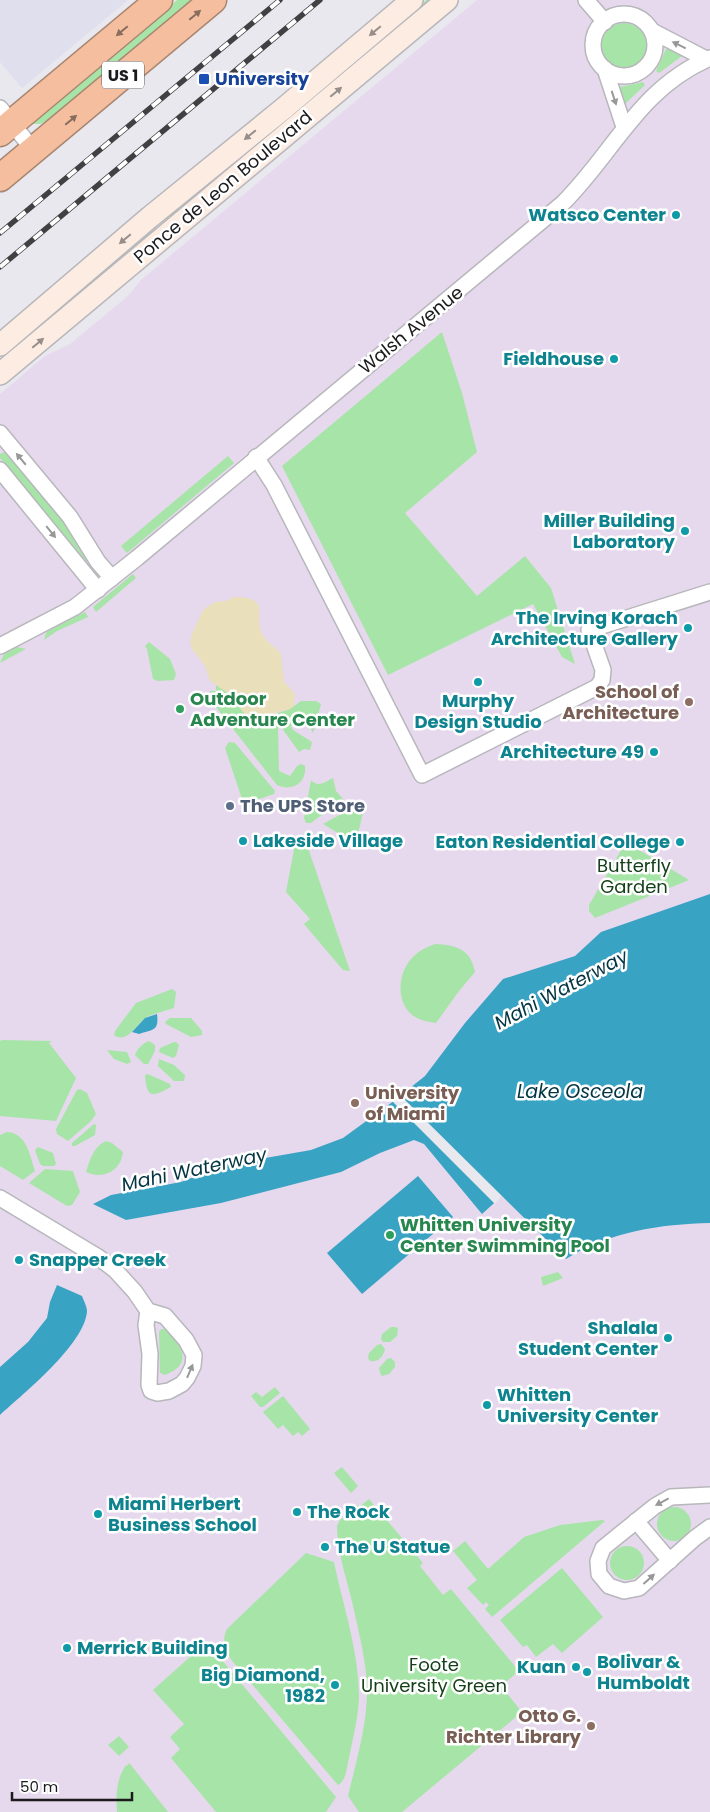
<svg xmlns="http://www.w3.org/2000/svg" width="710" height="1812" font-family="Poppins,sans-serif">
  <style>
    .built { fill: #e0dfed }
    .education { fill: #e6d9ed }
    .green { fill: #a7e4a7 }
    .sand { fill: #e9dfba }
    .water { fill: #39a3c3 }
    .pier { fill: #e8e8ee }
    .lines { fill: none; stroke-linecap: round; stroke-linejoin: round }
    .street-casing { stroke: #b7b7bc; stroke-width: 18 }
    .secondary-casing { stroke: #b7b7bc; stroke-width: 24 }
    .highway-casing { stroke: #a98672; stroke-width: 29 }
    .street { stroke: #fff; stroke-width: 15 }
    .secondary { stroke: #fcece2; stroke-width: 21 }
    .highway { stroke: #f5bf9f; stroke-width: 26 }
    .rail-casing { stroke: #414144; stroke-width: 5.5 }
    .rail { stroke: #fff; stroke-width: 4; stroke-dasharray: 11; stroke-linecap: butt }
    .oneway { fill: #886d5e }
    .oneway2 { fill: #978e89 }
    .oneway3 { fill: #989899 }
    .transit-dot { fill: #1a4fb4; stroke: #fff; stroke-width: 2 }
    .culture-dot { fill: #0f9aa8; stroke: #fff; stroke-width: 2 }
    .education-dot { fill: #8d6e63; stroke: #fff; stroke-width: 2 }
    .leisure-dot { fill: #2e9e5b; stroke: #fff; stroke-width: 2 }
    .service-dot { fill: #5c6f8a; stroke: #fff; stroke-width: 2 }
    .labels { text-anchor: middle; stroke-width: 5; stroke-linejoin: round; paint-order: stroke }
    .shield { fill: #fff; stroke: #5f5f61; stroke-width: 1 }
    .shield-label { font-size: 16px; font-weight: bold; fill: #1b1b1d }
    .transit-label { font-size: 18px; font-weight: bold; fill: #164399; stroke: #fff; text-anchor: start }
    .street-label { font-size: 18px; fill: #1b1b1d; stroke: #fff }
    .culture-label { font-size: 18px; font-weight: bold; fill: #0d838f; stroke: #fff; text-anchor: end }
    .education-label { font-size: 18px; font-weight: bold; fill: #785e54; stroke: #fff; text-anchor: end }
    .leisure-label { font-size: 18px; font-weight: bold; fill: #27864d; stroke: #fff; text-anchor: start }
    .service-label { font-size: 18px; font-weight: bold; fill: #4e5e75; stroke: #fff; text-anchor: start }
    .park-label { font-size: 18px; fill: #154019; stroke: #fff }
    .water-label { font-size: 19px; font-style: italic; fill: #043543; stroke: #fff }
  </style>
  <rect width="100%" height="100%" fill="#e8e8ee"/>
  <polygon class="built" points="0,0 128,0 22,88 0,62"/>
  <polygon class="education" points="477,0 710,0 710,1812 0,1812 0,394 45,356 70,344 128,296 141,280"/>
  <g class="green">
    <polygon points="177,0 197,0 55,118 40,124 33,124 33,120"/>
    <polygon points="426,0 436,0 165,226 162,221"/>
    <circle cx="624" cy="46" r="23"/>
    <polygon points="666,49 669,49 682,56 659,73 656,71"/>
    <polygon points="643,82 645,85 624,105 619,90 620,87"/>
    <polygon points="150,230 154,234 27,340 32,330"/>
    <polygon points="442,332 462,393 477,452 405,513 477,596 525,556 551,588 575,664 562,657 533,604 388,675 282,466"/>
    <polygon points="4,452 56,507 90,562 87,562 0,458 0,454"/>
    <polygon points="228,456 234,463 127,553 121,546"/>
    <polygon points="133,574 136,578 96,612 93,607"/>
    <polygon points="85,612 88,617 57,631 44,640 46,633 48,631"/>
    <polygon points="149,642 170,659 176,674 174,680 158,681 153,679 147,649 145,646"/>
    <polygon points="17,647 26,649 0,663 4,654"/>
    <path d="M216,685l12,7 10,11 35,14 5,-4 12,-4 11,-8h15l5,3 -8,29 -6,-11 -16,4 2,4 19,12 -2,8 -6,-1 -5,3 -18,-25h-3l1,44 11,5 7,-10 4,-2 4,2c2,17 -13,26 -28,19l-65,-83 -2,-11h6z"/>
    <polygon points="229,742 235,743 275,791 274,794 250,802 243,802 225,748"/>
    <path d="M333,778l3,13 7,8 -32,24h-5l-2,-5 7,-38c7,8 14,2 22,-2z"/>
    <polygon points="363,802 365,804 356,842 354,843 323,824"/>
    <polygon points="300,834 304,836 350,971 343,970 304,924 310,919 286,892 296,839"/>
    <polygon points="626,842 689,880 595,918 589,911 589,905"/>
    <path d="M435,944c21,1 36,5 40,28l-16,19 -23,32c-6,-1 -13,-2 -19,-5 -23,-12 -20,-47 -3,-62 6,-6 13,-9 21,-12z"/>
    <path d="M172,989l4,3 -2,16c-9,3 -19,5 -27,9 -10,5 -19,28 -33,18l1,-4 21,-28z"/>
    <polygon points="170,1018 191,1018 202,1031 202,1035 191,1037 166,1024 165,1022"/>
    <polygon points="2,1040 52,1041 49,1043 76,1078 56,1121 0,1116 0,1041"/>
    <path d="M149,1041l6,4v6l-7,13h-4l-9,-9c2,-6 8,-12 14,-14z"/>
    <polygon points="174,1042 176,1042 179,1045 176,1056 173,1058 159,1052 160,1048"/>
    <polygon points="107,1050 127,1052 131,1062 127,1064 114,1059"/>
    <polygon points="159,1059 174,1065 185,1075 184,1081 174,1081 158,1066"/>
    <path d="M146,1074l4,1 20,9 1,3c-19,10 -24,12 -26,-11z"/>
    <polygon points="80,1089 87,1093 96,1114 91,1121 68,1141 57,1134 56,1129 77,1090"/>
    <polygon points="94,1124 96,1125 95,1135 75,1146 72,1146 72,1143"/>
    <path d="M7,1132c20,1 23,24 28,39l-12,9 -23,-14v-31z"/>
    <path d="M106,1141l6,2 11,9c-2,19 -20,28 -37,20 4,-12 7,-25 20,-31z"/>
    <polygon points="38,1147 53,1153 56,1164 54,1166 43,1166 40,1164 35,1150"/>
    <polygon points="45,1169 73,1171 80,1192 72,1205 67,1206 29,1183"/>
    <polygon points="558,1272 563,1278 543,1286 541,1277"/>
    <polygon points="391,1327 396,1327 398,1329 397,1336 390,1342 383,1342 381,1339 382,1334"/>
    <path d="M161,1329h4c17,16 29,35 0,46l-5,-2 -1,-41z"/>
    <path d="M381,1344l4,5c-2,8 -6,13 -15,12l-2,-3 1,-5 8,-8z"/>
    <polygon points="391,1358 395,1362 395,1367 389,1374 382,1376 380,1373 379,1368 387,1359"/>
    <polygon points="275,1387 280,1393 263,1407 260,1407 251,1396 256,1392 262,1397"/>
    <polygon points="283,1396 310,1429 302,1436 298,1432 293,1436 283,1425 278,1429 263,1412"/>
    <polygon points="342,1467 358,1486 351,1493 334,1473"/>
    <path d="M369,1499l54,64 -3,3 23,29 8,-6 68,82 -18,15 21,26 -120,100h-43l-11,-16c8,-34 19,-70 19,-105 0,-24 -6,-49 -11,-72 -6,-32 -18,-59 -19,-93l3,-6 17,-15 2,2z"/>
    <circle cx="674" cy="1524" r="17"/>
    <polygon points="602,1520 605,1521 492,1617 485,1609 489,1605 486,1602 483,1605 467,1588 477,1580 453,1551 465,1541 488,1569 524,1537 560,1525"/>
    <circle cx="627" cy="1563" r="17"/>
    <path d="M306,1553l28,9c9,44 24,86 25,132 0,21 -6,43 -10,64 -2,8 -3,24 -11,27l-105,-123c-7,-9 -12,-22 -6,-33z"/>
    <polygon points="562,1568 603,1617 562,1653 553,1644 536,1657 527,1645 523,1647 500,1620"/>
    <polygon points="192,1655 204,1655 221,1659 336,1797 326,1812 216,1812 171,1758 180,1749 170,1737 184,1724 153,1690"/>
    <polygon points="119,1736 129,1747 119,1756 108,1745"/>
    <path d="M129,1763l2,2 37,47h-51c-1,-18 -1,-32 9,-47l1,1z"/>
  </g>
  <path class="sand" d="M234,597c39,0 19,19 28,37 4,8 14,13 19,20l3,28 11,12 -1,12 -4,3 -12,3 -12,8h-13l-11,-9 -7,-13 -25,-17 -5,-15 -13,-17 -2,-7 2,-8 11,-24 12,-8 11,-1z"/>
  <g class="water">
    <path d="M710,894v329c-49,1 -102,9 -144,36l-64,-63 -20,18 -58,-70 -10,-4 -34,13 -39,19 -120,31 -95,17 -33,-16 18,-9 70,-13 44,-17 86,-15 32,-12 48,-35 34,-27 40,-53 38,-44 72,-23 26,-24z"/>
    <path d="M157,1014c2,17 -3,15 -18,20l-7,-2 13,-14z"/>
    <polygon points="418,1176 453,1217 362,1294 327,1253"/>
    <path d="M57,1285l25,11c2,5 5,11 5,15 -2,33 -63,82 -87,104v-48l28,-25 19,-24 3,-16z"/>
  </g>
  <polygon class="pier" points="399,1094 502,1196 495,1204 391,1100"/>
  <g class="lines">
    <g class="street-casing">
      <g id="street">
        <polyline points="586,0 605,22"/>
        <circle cx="624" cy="45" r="31"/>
        <polyline points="652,31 706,59"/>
        <polyline points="605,69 624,127"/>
        <polyline points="0,108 34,151"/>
        <polyline points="0,433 70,517 98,562 112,578"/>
        <polyline points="256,457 274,485 422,775 597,687 602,680 603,670 589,630 710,592"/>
        <polyline points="0,470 98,590"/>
        <path d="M0,646l75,-39 62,-49 425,-354c51,-50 77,-116 148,-146"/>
        <polyline points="0,1198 98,1257 115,1270 135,1292 148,1311 146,1325 150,1354 149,1385 151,1391 157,1393 169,1391 182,1384 187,1378 193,1366 194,1355 186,1340 165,1316 148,1311"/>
        <polyline points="710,1495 671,1497 655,1506 603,1548 598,1561 599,1574 609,1586 624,1591 639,1588 695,1538 710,1527"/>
        <polyline points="636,1521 670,1561"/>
      </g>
    </g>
    <g class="secondary-casing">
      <g id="secondary">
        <polyline points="0,345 150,217 283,109 412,0"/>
        <polyline points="0,374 447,0"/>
      </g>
    </g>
    <g class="highway-casing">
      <g id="highway">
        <polyline points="0,133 159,0"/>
        <polyline points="0,178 213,0"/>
      </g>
    </g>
    <use href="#street" class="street"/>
    <use href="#secondary" class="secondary"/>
    <use href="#highway" class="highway"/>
    <g class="rail-casing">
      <g id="rail">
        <polyline points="0,233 280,0"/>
        <polyline points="0,267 320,0"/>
      </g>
    </g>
    <use href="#rail" class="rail"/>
  </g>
  <defs><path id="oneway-solid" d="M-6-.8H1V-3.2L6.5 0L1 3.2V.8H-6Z" transform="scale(1.25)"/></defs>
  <g class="oneway">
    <use href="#oneway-solid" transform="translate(195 15) rotate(-40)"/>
    <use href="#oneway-solid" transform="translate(122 31) rotate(140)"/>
    <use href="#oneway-solid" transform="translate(71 120) rotate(-40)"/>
  </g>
  <g class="oneway2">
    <use href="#oneway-solid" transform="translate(375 31) rotate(140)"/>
    <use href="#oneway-solid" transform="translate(336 92) rotate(-40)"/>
    <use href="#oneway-solid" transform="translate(250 135) rotate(141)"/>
    <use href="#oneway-solid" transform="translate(125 239) rotate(140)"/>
    <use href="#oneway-solid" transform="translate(38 343) rotate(-40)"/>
  </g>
  <g class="oneway3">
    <use href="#oneway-solid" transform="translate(679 45) rotate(-154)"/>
    <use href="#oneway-solid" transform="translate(614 98) rotate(72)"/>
    <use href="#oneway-solid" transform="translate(21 459) rotate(-130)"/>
    <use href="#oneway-solid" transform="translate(51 532) rotate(51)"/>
    <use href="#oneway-solid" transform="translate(190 1371) rotate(-67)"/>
    <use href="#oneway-solid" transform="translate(662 1502) rotate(152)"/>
    <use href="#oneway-solid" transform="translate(649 1579) rotate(-42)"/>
  </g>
  <rect class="transit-dot" x="198" y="73" width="12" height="12" rx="2.5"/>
  <g class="culture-dot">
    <circle cx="676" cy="215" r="5"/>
    <circle cx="614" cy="359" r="5"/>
    <circle cx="685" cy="531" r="5"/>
    <circle cx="688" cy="628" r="5"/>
    <circle cx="478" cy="682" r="5"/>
    <circle cx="654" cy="752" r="5"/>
    <circle cx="243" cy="841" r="5"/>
    <circle cx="680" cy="842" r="5"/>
    <circle cx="19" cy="1260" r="5"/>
    <circle cx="668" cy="1338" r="5"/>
    <circle cx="487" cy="1405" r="5"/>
    <circle cx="297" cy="1512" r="5"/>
    <circle cx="98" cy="1514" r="5"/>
    <circle cx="325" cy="1547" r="5"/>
    <circle cx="67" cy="1648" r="5"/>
    <circle cx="576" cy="1667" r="5"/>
    <circle cx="587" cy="1672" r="5"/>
    <circle cx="335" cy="1685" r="5"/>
  </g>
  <g class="education-dot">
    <circle cx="689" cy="702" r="5"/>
    <circle cx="355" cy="1103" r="5"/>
    <circle cx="591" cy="1726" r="5"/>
  </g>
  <g class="leisure-dot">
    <circle cx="180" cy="709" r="5"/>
    <circle cx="390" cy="1235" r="5"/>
  </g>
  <circle class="service-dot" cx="230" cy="806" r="5"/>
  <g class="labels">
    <rect class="shield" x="102" y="61.5" width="42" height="27" rx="4"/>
    <g class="shield-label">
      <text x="123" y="81">US 1</text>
    </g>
    <g class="transit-label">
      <text x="215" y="85">University</text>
    </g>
    <g class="street-label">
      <text transform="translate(223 187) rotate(-40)" y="6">Ponce de Leon Boulevard</text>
      <text transform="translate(411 330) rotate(-39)" y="6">Walsh Avenue</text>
    </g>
    <g class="culture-label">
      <text x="666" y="221">Watsco Center</text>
      <text x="604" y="365">Fieldhouse</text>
      <text x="675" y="527">Miller Building<tspan x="675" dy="21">Laboratory</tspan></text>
      <text x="678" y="624">The Irving Korach<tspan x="678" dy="21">Architecture Gallery</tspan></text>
      <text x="478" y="707" text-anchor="middle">Murphy<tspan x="478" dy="21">Design Studio</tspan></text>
      <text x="644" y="758">Architecture 49</text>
      <text x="253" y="847" text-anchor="start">Lakeside Village</text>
      <text x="670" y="848">Eaton Residential College</text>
      <text x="29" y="1266" text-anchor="start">Snapper Creek</text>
      <text x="658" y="1334">Shalala<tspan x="658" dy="21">Student Center</tspan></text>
      <text x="497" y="1401" text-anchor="start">Whitten<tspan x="497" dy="21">University Center</tspan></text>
      <text x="108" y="1510" text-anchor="start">Miami Herbert<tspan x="108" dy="21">Business School</tspan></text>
      <text x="307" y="1518" text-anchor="start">The Rock</text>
      <text x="335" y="1553" text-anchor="start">The U Statue</text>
      <text x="77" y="1654" text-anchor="start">Merrick Building</text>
      <text x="597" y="1668" text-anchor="start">Bolivar &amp;<tspan x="597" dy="21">Humboldt</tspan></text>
      <text x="566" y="1673">Kuan</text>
      <text x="325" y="1681">Big Diamond,<tspan x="325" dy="21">1982</tspan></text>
    </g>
    <g class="education-label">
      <text x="679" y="698">School of<tspan x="679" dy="21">Architecture</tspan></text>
      <text x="365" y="1099" text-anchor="start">University<tspan x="365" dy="21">of Miami</tspan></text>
      <text x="581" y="1722">Otto G.<tspan x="581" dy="21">Richter Library</tspan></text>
    </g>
    <g class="leisure-label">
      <text x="190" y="705">Outdoor<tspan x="190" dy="21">Adventure Center</tspan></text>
      <text x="400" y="1231">Whitten University<tspan x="400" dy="21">Center Swimming Pool</tspan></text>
    </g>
    <g class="service-label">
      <text x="240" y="812">The UPS Store</text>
    </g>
    <g class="park-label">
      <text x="634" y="872">Butterfly<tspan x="634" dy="21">Garden</tspan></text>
      <text x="434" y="1671">Foote<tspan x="434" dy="21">University Green</tspan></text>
    </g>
    <g class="water-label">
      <text transform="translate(561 989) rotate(-28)" y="7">Mahi Waterway</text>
      <text x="580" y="1098">Lake Osceola</text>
      <text transform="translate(194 1169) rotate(-12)" y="7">Mahi Waterway</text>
    </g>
  </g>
  <path d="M12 1792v8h120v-8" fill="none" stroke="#1b1b1d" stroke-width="2.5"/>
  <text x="20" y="1792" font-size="15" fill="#1b1b1d" stroke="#ffffff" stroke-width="4" paint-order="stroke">50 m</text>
</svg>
